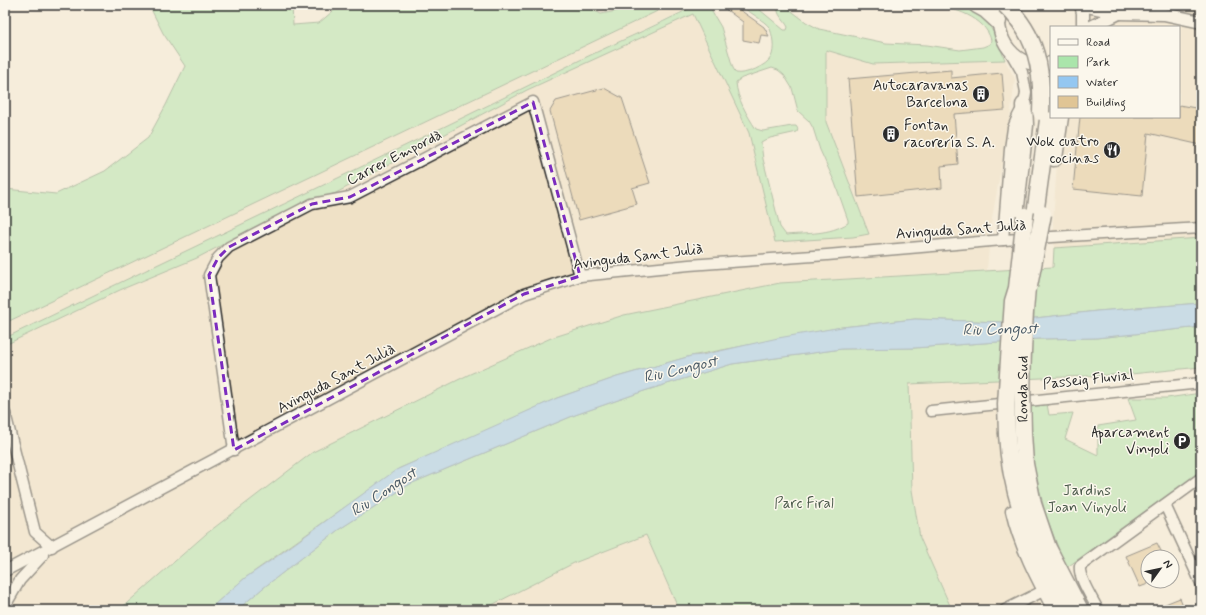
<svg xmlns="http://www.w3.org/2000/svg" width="1206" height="615" font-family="Mynerve,sans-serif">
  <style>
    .built { fill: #efe1c6 }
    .green { fill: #aae5ab; stroke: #6a886b; fill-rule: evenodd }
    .water { fill: #94c7f1; stroke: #6a89a2 }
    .building { fill: #e0c595; stroke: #2b2b2b }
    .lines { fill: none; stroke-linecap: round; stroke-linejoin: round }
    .minor-casing { stroke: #2b2b2b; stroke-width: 13 }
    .tertiary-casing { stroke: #2b2b2b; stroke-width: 15 }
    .trunk-casing { stroke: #2b2b2b; stroke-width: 19 }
    .minor { stroke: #fbf7ec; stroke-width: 10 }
    .tertiary { stroke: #fbf7ec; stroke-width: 12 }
    .trunk { stroke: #fbf7ec; stroke-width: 16 }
    .trunk-bridge-casing { stroke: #2b2b2b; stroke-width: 19; stroke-linecap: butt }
    .trunk-bridge { stroke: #fbf7ec; stroke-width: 16 }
    .marked { fill: none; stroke: #7b2cbf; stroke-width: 3; stroke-dasharray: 8 5; stroke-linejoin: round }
    .labels { text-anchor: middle; stroke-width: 3; stroke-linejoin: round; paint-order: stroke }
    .poi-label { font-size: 15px; fill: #2b2b2b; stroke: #fbf7ec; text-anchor: end }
    .street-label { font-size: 15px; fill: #2b2b2b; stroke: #fbf7ec }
    .park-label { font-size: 15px; fill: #4b5a4b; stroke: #fbf7ec }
    .water-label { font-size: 16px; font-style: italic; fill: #4a5a66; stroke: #fbf7ec }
  </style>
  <rect width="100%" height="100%" fill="#f6eddb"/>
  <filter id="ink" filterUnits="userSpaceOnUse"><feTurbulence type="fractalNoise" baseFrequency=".025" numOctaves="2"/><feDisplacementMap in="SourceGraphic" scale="8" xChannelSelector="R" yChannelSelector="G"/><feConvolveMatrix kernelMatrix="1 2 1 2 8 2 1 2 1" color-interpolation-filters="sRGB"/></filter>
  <g filter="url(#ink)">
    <g class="built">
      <polygon points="670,5 696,5 570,65 416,141 236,228 5,338 5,323"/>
      <polygon points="1081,5 1201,5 1201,238 1054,248 1053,222 1060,117 1179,117 1179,27 1083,27"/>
      <polygon points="693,14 749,133 775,242 869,234 826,122 826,50 873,64 1005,60 1015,79 1011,111 991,225 987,270 780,283 624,315 551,338 470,374 313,452 206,534 119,610 5,610 5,345 120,290 197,258 264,223 312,201 527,90"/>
      <polygon points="1016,379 1015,439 1071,610 952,610 920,538 912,490 909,384"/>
      <polygon points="646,535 679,610 482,610 574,563"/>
    </g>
    <g class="green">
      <polygon points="149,5 292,5 293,25 319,23 340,5 588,5 595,11 601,14 617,11 629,5 670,5 5,323 5,189 56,194 105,171 148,138 166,105 185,66 163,33"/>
      <path d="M696,5h16v7l9,15 12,41 3,5c9,2 31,-7 35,-16 4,-7 2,-23 -2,-30 -3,-5 -24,-18 -30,-22h15l30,25h3l1,-3c-4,-8 -12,-12 -10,-21l3,-1 8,4 17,13 13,7 67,14 41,2 33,5 23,-3 7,-3 1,-4c-6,-23 -37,-32 -58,-35h25l25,10 12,20 10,25 -132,4 -47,-14v72l43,112 -16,3 -78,5 -26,-109 -56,-119 -166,76 -191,103 -24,8 -48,22 -67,35 -77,32 -115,55v-7c186,-90 373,-178 559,-270 43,-22 89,-40 132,-63zM772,68l6,2 6,5 8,13 6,23 11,10 4,7 7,22 15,33 13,37v3c-19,12 -40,10 -62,12l-6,-8 -17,-68 -2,-16 9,-5 27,-6 1,-3 -2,-3h-4l-29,5 -7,-2c-9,-14 -19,-30 -20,-47l6,-4z"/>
      <polygon points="1201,238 1201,303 1097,311 1000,322 915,319 842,327 691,356 617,377 557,398 464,441 400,468 245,578 208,610 119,610 206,534 313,452 470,374 551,338 624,315 780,283 1053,267 1054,248"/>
      <polygon points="1201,327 1201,367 1131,374 909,384 912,490 920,538 952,610 679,610 646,535 574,563 482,610 237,610 263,588 338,530 410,484 575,415 644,391 732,364 842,349 914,348 1039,339 1096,338"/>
      <polygon points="1201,393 1201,471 1066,568 1046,516 1034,469 1029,405 1047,404 1049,415 1073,413 1065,439 1098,455 1098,426 1136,420 1128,398 1167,398"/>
    </g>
    <polygon class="water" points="1201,303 1201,327 1096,338 1039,339 914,348 842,349 732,364 644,391 575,415 410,484 338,530 263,588 237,610 208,610 245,578 276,557 396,470 557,398 617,377 691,356 702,355 778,338 842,327 915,319 1000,322 1097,311"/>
    <g class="building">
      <polygon points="720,5 733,5 764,27 769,36 761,35 759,43 743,40 743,22"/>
      <polygon points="951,70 951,78 1002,73 1005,110 954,114 958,164 941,166 942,188 858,197 848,79"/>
      <polygon points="604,88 622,98 650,183 632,188 637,204 579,220 550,111 556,101"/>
      <polygon points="1179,105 1201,109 1201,145 1148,133 1142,196 1073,189 1080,117 1179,117"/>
      <polygon points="1157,543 1164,557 1148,557 1148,584 1140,587 1126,556"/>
      <polygon points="1180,598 1185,610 1152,610 1170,602"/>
    </g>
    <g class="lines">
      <g class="minor-casing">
        <g id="minor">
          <polyline points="1003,240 1010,149 1013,128 1018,116 1024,105 1026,92 1022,72 1011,53"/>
          <polyline points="931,411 1201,383"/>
          <polyline points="5,413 35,532 52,547"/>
          <polyline points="234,450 209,275 218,258 229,247 312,204 350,197 533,102 580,276"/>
          <polyline points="1165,505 1201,583"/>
          <path d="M1011,511c8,35 25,67 42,99"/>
          <polyline points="5,571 524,294 580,276 689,265 827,255 1003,240 1201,228"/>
          <polyline points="5,606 20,580 43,555"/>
          <polyline points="1005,610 1043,591"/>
          <path d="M1098,610c-5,-11 -20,-32 -18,-44l121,-88"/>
        </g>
      </g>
      <g class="tertiary-casing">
        <g id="tertiary">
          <path d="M1001,5c-10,32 15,67 50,58"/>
          <polyline points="1081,5 1083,13 1083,27"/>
          <polyline points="1082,5 1119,13 1164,14 1201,22"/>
          <polyline points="1091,27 1119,13"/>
        </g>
      </g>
      <g class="trunk-casing">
        <g id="trunk">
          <polyline points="977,5 986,10 998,21"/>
          <polyline points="1054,158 1060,117"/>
          <polyline points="1035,215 1051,98"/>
          <polyline points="1015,216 1025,125 1024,105"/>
          <polyline points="1023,433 1025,464 1033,504 1048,548 1080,610"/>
          <path d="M1007,434c3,62 28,121 57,176"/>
        </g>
      </g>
      <use href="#minor" class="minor"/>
      <use href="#tertiary" class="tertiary"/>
      <use href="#trunk" class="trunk"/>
      <g class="trunk-bridge-casing">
        <g id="trunk-bridge">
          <path d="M1005,5c32,30 38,65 36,107"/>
          <polyline points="1029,286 1043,214"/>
          <path id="s1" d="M1023,433c-2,-53 0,-106 5,-158"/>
          <polyline points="1007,434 1006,404 1013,301 1017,288 1025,216"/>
        </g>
      </g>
      <use href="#trunk-bridge" class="trunk-bridge"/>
    </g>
  </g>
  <path d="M0 0H1206V615H0ZM533,102l47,174 -56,18 -290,156 -25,-175 9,-17 11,-11 83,-43 38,-7z" fill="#f6eddb" fill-opacity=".55" fill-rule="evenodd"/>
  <path class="marked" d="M533,102l47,174 -56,18 -290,156 -25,-175 9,-17 11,-11 83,-43 38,-7z"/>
  <defs>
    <g id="building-disc" transform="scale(0.9)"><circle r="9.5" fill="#2b2b2b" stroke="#fbf7ec"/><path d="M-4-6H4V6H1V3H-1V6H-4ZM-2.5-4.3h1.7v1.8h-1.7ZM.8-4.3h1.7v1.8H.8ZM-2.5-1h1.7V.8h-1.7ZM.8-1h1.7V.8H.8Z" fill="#fff"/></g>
    <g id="restaurant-disc" transform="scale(0.9)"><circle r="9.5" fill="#2b2b2b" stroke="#fbf7ec"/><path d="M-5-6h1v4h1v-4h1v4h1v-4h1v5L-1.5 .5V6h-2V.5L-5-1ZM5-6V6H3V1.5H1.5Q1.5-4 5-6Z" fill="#fff"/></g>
    <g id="parking-disc" transform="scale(0.9)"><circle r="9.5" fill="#2b2b2b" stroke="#fbf7ec"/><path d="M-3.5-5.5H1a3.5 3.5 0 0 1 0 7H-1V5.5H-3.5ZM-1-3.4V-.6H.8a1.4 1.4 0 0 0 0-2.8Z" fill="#fff"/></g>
  </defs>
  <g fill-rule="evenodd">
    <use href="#building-disc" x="981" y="94"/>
    <use href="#building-disc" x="891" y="134"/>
    <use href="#restaurant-disc" x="1112" y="150"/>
    <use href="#parking-disc" x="1182" y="441"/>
  </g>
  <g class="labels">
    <g class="poi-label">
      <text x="968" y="90">Autocaravanas<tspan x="968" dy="17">Barcelona</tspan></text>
      <text x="904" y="130" text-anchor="start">Fontan<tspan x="904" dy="17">racorería S. A.</tspan></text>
      <text x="1099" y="146">Wok cuatro<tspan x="1099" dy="17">cocinas</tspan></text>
      <text x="1169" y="437">Aparcament<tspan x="1169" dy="17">Vinyoli</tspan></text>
    </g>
    <g class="street-label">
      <text transform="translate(394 157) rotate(-27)" y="5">Carrer Empordà</text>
      <text transform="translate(961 229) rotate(-4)" y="5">Avinguda Sant Julià</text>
      <text transform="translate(638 256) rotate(-7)" y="5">Avinguda Sant Julià</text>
      <text transform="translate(336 378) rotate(-28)" y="5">Avinguda Sant Julià</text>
      <text transform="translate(1088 379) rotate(-6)" y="5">Passeig Fluvial</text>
      <text dy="5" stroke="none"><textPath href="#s1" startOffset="44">Ronda Sud</textPath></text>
    </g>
    <g class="park-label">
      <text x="1087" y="495">Jardins<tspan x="1087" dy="17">Joan Vinyoli</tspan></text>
      <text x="804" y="508">Parc Firal</text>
    </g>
    <g class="water-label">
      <text transform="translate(1000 328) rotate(-1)" y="6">Riu Congost</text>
      <text transform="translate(680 368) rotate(-13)" y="6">Riu Congost</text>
      <text transform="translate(383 491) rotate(-33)" y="6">Riu Congost</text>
    </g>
  </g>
  <rect width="1206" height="615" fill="none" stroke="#fbf7ec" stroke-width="20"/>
  <rect x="10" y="10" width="1186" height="595" fill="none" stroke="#2b2b2b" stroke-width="1.5" filter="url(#ink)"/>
  <rect x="1050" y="26" width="130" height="92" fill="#fbf7ec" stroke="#a8a59f"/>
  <rect x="1058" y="39" width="20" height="6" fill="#fbf7ec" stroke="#a8a59f"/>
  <text x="1086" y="46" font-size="12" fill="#2b2b2b">Road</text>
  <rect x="1058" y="56" width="20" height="12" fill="#aae5ab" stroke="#a8a59f"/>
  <text x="1086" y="66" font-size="12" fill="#2b2b2b">Park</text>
  <rect x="1058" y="76" width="20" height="12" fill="#94c7f1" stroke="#a8a59f"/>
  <text x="1086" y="86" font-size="12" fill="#2b2b2b">Water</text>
  <rect x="1058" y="96" width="20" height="12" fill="#e0c595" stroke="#a8a59f"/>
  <text x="1086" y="106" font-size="12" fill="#2b2b2b">Building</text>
  <g transform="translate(1160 569) rotate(57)"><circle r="19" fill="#fbf7ec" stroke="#a8a59f"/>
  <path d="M0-3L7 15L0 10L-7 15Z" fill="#2b2b2b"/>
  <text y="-6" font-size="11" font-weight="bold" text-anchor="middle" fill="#2b2b2b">N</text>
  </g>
</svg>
